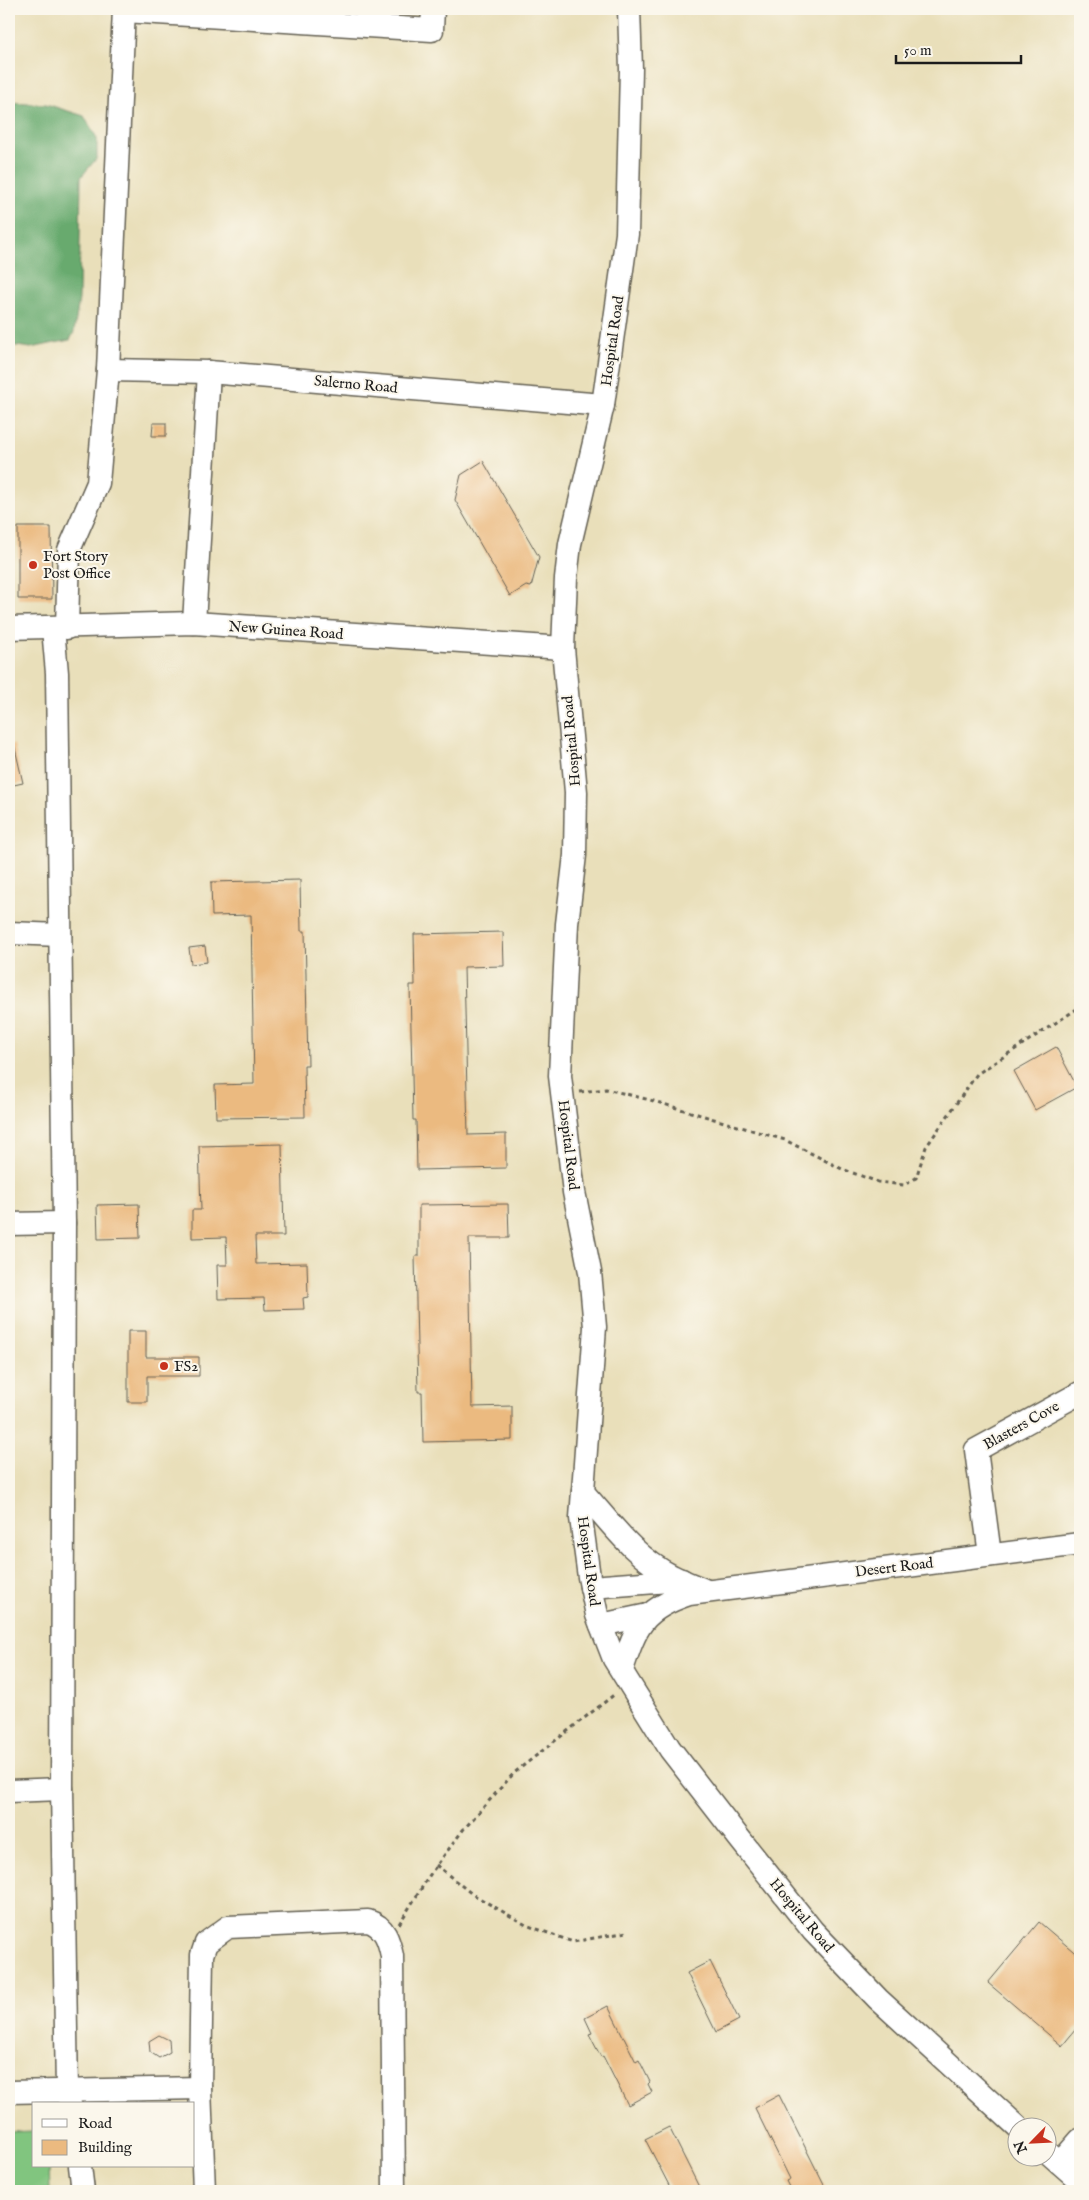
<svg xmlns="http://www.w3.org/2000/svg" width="1089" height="2200" font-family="'IM FELL English',serif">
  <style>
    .green { fill: #81c57f; stroke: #4e704e }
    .forest { fill: #68aa6e; stroke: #426345 }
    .building { fill: #ebba80 }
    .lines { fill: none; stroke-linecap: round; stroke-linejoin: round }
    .minor-casing { stroke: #646053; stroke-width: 25 }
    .path { stroke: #646053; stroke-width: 3; stroke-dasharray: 4 4; stroke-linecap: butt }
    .minor { stroke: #fff; stroke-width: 22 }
    .poi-dot { fill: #c8321e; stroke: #fbf7ec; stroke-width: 2 }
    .labels { text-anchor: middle; stroke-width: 4; stroke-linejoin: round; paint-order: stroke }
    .street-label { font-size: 15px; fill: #1c1c1c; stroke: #fbf7ec }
    .poi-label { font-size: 15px; fill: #1c1c1c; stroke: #fbf7ec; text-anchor: start }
  </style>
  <rect width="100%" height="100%" fill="#fbf7ec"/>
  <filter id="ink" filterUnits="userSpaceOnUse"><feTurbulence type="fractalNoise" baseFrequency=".02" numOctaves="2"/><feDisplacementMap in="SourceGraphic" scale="10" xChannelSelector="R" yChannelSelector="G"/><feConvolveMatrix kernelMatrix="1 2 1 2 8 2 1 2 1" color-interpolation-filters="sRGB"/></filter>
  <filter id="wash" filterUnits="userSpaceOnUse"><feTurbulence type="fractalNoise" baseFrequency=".0096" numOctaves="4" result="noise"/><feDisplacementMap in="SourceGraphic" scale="20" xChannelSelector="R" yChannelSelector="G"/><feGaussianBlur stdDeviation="1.12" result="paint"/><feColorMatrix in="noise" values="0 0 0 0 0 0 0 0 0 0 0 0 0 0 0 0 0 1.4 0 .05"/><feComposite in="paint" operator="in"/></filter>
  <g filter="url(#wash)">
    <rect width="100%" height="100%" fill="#e9dfba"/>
    <polygon class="green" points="34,2131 34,2166 49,2166 50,2191 9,2191 9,2132"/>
    <polygon class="forest" points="9,102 46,104 84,116 97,138 97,158 81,177 79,299 74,332 70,340 31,348 9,345"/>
    <g id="blocks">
      <g class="building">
        <polygon points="153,423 166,423 166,436 152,436"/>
        <polygon points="483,461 539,557 531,587 526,586 510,596 455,500 461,475"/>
        <polygon points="18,527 51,527 52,599 18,599"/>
        <polygon points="14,744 23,783 9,786 9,745"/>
        <polygon points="300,880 301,931 305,931 308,1065 304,1065 305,1117 216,1118 215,1085 254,1084 251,915 212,916 211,882"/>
        <polygon points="503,932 504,966 464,967 468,1135 506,1134 506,1168 417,1170 416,1120 413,1120 410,985 415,985 414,934"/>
        <polygon points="205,946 207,962 191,964 189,948"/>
        <polygon points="1056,1047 1077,1087 1035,1110 1014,1071"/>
        <polygon points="282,1144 284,1236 255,1236 256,1264 307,1263 308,1297 303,1298 304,1309 265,1310 264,1298 218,1299 217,1265 227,1265 226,1237 192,1238 192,1210 201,1210 199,1146"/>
        <polygon points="139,1204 140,1238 98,1239 97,1205"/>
        <polygon points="508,1204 509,1238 469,1238 472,1407 512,1406 512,1440 423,1442 422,1392 418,1392 415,1256 419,1256 419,1205"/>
        <polygon points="128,1331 146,1331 146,1357 199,1357 199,1376 147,1376 147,1402 128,1402"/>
        <polygon points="1039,1922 1080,1957 1080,2024 1062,2046 988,1983"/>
        <polygon points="710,1961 739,2020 716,2032 687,1973"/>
        <polygon points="608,2006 636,2062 639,2060 650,2082 648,2084 652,2092 628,2105 603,2056 601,2057 589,2034 592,2033 585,2018"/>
        <polygon points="159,2035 169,2040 170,2052 159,2058 150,2052 149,2041"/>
        <polygon points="779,2095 827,2191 791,2191 786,2181 790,2179 755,2108"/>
        <polygon points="669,2127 701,2191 672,2191 645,2139"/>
      </g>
    </g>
  </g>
  <g filter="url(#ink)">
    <use href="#blocks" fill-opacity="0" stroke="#646053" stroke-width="1"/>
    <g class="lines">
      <g class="minor-casing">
        <g id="minor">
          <polyline points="629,9 631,69 627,234 603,405 570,544 566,578 563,648 576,792 575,855 567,924 560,1076 574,1192 590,1272 595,1327 581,1518 589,1577 597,1615 614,1659 670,1749 739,1838 813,1931 878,1999 1019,2128"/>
          <polyline points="124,11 432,30 433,9"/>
          <polyline points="108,370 209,372 603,405"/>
          <polyline points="194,623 209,372"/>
          <polyline points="9,628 194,623 563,648"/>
          <polyline points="53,628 57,673 64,1223 62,1789 67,2091 70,2104"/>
          <polyline points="67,628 69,550 98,483 108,370 124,9"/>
          <polyline points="9,933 60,935"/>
          <polyline points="9,1224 64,1223"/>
          <path d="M583,1492c27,30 51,65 89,84 11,6 24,10 35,15"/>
          <polyline points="990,1555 976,1450 1080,1393"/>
          <polyline points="591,1587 682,1580"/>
          <polyline points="601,1625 648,1615"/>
          <path d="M622,1670c14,-44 21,-61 67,-76l391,-50"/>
          <polyline points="9,1791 62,1789"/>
          <polyline points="9,2092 200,2088"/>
          <polyline points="1046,2151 1080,2181"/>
          <polyline points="1060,2163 1080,2140"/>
          <polyline points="80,2166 83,2191"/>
          <path d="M204,2191l-4,-103 2,-133 4,-12 22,-16 140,-6c17,5 21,20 24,35l2,235"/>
        </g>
      </g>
      <g class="path">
        <polyline points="580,1092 606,1089 650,1100 785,1140 842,1169 878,1182 904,1185 916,1178 926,1147 977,1074 1080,1007"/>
        <polyline points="436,1865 472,1894 526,1925 573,1942 627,1932"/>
        <polyline points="399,1924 431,1873 463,1830 514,1773 615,1694"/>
      </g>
      <use href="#minor" class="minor"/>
    </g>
  </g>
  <g class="poi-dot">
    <circle cx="33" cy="565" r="5"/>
    <circle cx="164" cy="1366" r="5"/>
  </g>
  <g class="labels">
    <g class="street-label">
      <text transform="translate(612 341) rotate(-82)" y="5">Hospital Road</text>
      <text transform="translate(356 384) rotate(5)" y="5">Salerno Road</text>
      <text transform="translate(286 630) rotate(4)" y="5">New Guinea Road</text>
      <text transform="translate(571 741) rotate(-95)" y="5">Hospital Road</text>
      <text transform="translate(569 1145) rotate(83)" y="5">Hospital Road</text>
      <text transform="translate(1021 1425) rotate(-29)" y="5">Blasters Cove</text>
      <text transform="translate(589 1561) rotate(82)" y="5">Hospital Road</text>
      <text transform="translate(894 1567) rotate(-7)" y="5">Desert Road</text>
      <text transform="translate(802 1915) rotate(50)" y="5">Hospital Road</text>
    </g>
    <g class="poi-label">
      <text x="43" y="561">Fort Story<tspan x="43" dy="17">Post Office</tspan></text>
      <text x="174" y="1371">FS2</text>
    </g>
  </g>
  <rect width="1089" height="2200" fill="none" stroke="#fbf7ec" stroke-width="30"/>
  <rect x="32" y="2102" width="162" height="65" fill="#fbf7ec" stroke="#a29f99"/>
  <rect x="42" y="2119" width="25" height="8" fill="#ffffff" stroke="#a29f99"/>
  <text x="78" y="2128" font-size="15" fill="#1c1c1c">Road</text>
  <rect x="42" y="2140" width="25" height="15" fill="#ebba80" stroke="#a29f99"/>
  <text x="78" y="2152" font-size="15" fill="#1c1c1c">Building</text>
  <g transform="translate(1032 2142) rotate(246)"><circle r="24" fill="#fbf7ec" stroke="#a29f99"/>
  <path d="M0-4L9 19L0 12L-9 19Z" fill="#c8321e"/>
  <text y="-8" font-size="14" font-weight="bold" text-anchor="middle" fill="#1c1c1c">N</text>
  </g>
  <path d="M896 55v8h125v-8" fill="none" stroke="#1c1c1c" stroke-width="2.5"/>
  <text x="904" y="55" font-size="15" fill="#1c1c1c" stroke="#fbf7ec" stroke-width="4" paint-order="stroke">50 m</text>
</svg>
